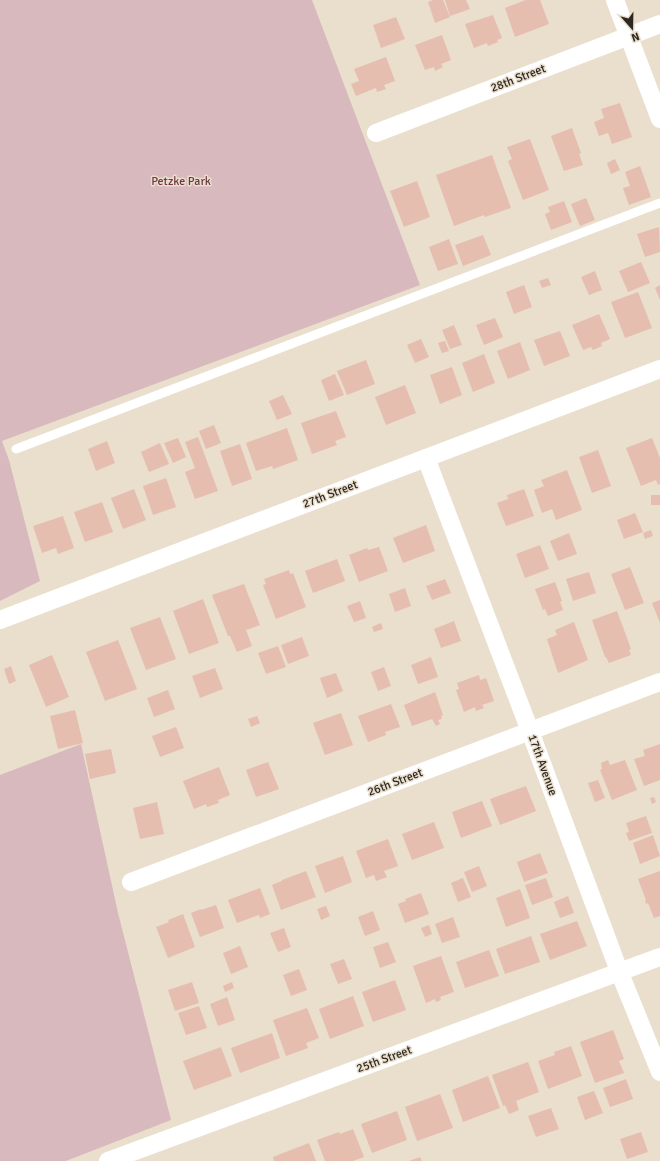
<svg xmlns="http://www.w3.org/2000/svg" width="660" height="1161" font-family="Signika,sans-serif">
  <style>
    .green { fill: #d8babe }
    .building { fill: #e5beaf }
    .lines { fill: none; stroke-linecap: round; stroke-linejoin: round }
    .lane { stroke: #fff; stroke-width: 9 }
    .street { stroke: #fff; stroke-width: 18 }
    .labels { text-anchor: middle; stroke-width: 3; stroke-linejoin: round; paint-order: stroke }
    .street-label { font-size: 12px; fill: #2d2822; stroke: #eadecd }
    .park-label { font-size: 12px; fill: #6e3641; stroke: #eadecd }
  </style>
  <rect width="100%" height="100%" fill="#eadecd"/>
  <g class="green">
    <polygon points="0,0 312,0 420,285 2,441 9,460 40,581 0,601"/>
    <polygon points="81,744 118,913 171,1120 66,1161 0,1161 0,775"/>
  </g>
  <g class="building">
    <polygon points="433,0 443,0 450,17 435,23 428,2"/>
    <polygon points="445,0 466,0 470,9 450,16"/>
    <polygon points="526,0 540,0 549,24 515,37 505,8"/>
    <polygon points="493,15 502,38 497,40 498,42 488,46 487,43 474,48 465,24"/>
    <polygon points="396,17 405,39 381,48 373,25"/>
    <polygon points="442,35 451,60 441,64 443,67 435,71 434,67 425,70 415,45"/>
    <polygon points="386,57 395,81 384,85 386,89 377,92 376,88 356,96 351,84 359,81 354,69"/>
    <polygon points="620,103 632,137 612,144 608,133 599,136 594,122 604,118 601,109"/>
    <polygon points="572,128 581,153 579,154 583,165 564,171 551,136"/>
    <polygon points="530,139 549,190 523,200 508,161 512,159 507,147"/>
    <polygon points="492,155 511,208 485,217 484,215 454,226 436,175"/>
    <polygon points="615,159 620,170 611,174 607,163"/>
    <polygon points="640,166 651,197 629,205 623,188 630,186 625,172"/>
    <polygon points="417,181 430,217 404,227 390,191"/>
    <polygon points="586,198 595,220 580,226 571,204"/>
    <polygon points="564,201 572,222 551,230 545,214 550,212 548,207"/>
    <polygon points="659,227 660,252 645,257 637,234"/>
    <polygon points="483,235 491,255 463,266 455,245"/>
    <polygon points="449,239 458,264 438,271 429,247"/>
    <polygon points="641,262 650,283 628,292 619,271"/>
    <polygon points="595,271 602,290 589,295 581,277"/>
    <polygon points="548,278 551,285 542,288 539,281"/>
    <polygon points="524,285 532,307 514,314 506,292"/>
    <polygon points="660,285 660,300 655,288"/>
    <polygon points="638,292 652,328 625,338 611,302"/>
    <polygon points="599,314 610,339 601,343 602,346 593,350 591,347 583,350 572,325"/>
    <polygon points="495,318 503,337 484,345 476,325"/>
    <polygon points="454,325 462,345 450,349 442,330"/>
    <polygon points="560,331 570,356 544,366 534,340"/>
    <polygon points="421,339 429,357 415,363 407,345"/>
    <polygon points="445,341 449,351 442,353 438,343"/>
    <polygon points="520,342 530,370 508,379 497,351"/>
    <polygon points="484,354 495,383 473,392 462,363"/>
    <polygon points="366,360 375,384 347,395 337,371"/>
    <polygon points="452,367 462,395 440,404 430,375"/>
    <polygon points="335,374 344,395 329,401 321,380"/>
    <polygon points="405,385 416,413 386,425 375,397"/>
    <polygon points="283,395 292,414 277,420 269,401"/>
    <polygon points="336,411 346,437 335,441 337,445 312,454 301,423"/>
    <polygon points="214,425 221,443 206,449 199,431"/>
    <polygon points="287,428 298,460 273,469 272,466 256,471 246,443"/>
    <polygon points="198,437 218,491 195,499 185,472 195,468 185,442"/>
    <polygon points="178,438 186,457 173,463 164,443"/>
    <polygon points="652,438 660,458 660,484 658,485 656,480 641,486 626,448"/>
    <polygon points="107,441 115,463 96,471 88,449"/>
    <polygon points="160,443 169,464 149,472 141,452"/>
    <polygon points="240,444 252,479 232,486 220,451"/>
    <polygon points="598,450 611,486 592,493 579,457"/>
    <polygon points="567,470 582,510 556,520 552,509 542,513 534,490 544,486 541,480"/>
    <polygon points="166,478 176,507 153,515 143,486"/>
    <polygon points="134,489 146,520 123,529 111,498"/>
    <polygon points="524,489 534,516 506,526 497,503 508,499 507,495"/>
    <rect x="651" y="495" width="9" height="10"/>
    <polygon points="102,502 113,532 85,542 74,512"/>
    <polygon points="635,513 643,532 624,539 617,520"/>
    <polygon points="63,516 74,548 58,554 56,548 42,553 33,526"/>
    <polygon points="426,525 435,551 403,563 393,538"/>
    <polygon points="651,530 653,536 645,539 643,533"/>
    <polygon points="569,533 577,554 558,561 550,541"/>
    <polygon points="540,545 549,569 525,578 516,554"/>
    <polygon points="379,547 388,571 359,582 349,555 367,548 368,550"/>
    <polygon points="337,559 345,581 313,593 305,571"/>
    <polygon points="630,567 644,603 625,610 611,574"/>
    <polygon points="289,570 290,574 293,573 306,607 276,619 263,585 266,584 264,579"/>
    <polygon points="589,572 596,593 573,601 566,579"/>
    <polygon points="445,579 451,593 432,600 426,586"/>
    <polygon points="555,582 562,601 560,602 563,610 548,616 545,609 543,610 535,589"/>
    <polygon points="244,584 260,625 246,630 252,646 237,652 230,636 228,636 212,595"/>
    <polygon points="405,588 411,606 395,612 389,594"/>
    <polygon points="203,599 219,643 189,654 173,611"/>
    <polygon points="660,600 660,623 652,603"/>
    <polygon points="360,601 366,618 354,622 347,606"/>
    <polygon points="617,611 631,649 629,650 631,655 609,663 606,657 605,657 592,620"/>
    <polygon points="160,617 176,659 146,670 130,628"/>
    <polygon points="454,621 461,641 441,648 434,629"/>
    <polygon points="574,622 588,660 558,673 547,639 557,635 555,630"/>
    <polygon points="381,623 383,629 374,632 372,627"/>
    <polygon points="302,637 309,656 288,664 281,645"/>
    <polygon points="118,640 137,689 105,701 86,652"/>
    <polygon points="278,646 286,667 266,674 258,653"/>
    <polygon points="52,655 69,697 46,707 29,665"/>
    <polygon points="431,657 438,677 418,684 411,665"/>
    <polygon points="11,666 16,681 9,684 4,669"/>
    <polygon points="384,667 391,686 378,691 371,672"/>
    <polygon points="215,668 223,689 200,698 192,676"/>
    <polygon points="336,673 343,691 327,698 320,678"/>
    <polygon points="479,675 480,680 486,678 494,701 482,705 484,708 476,711 475,707 464,712 456,690 459,689 457,683"/>
    <polygon points="168,690 175,709 154,717 147,698"/>
    <polygon points="435,692 443,715 441,716 442,719 438,720 440,724 436,726 432,719 412,726 404,705"/>
    <polygon points="391,704 400,727 385,732 386,735 368,742 358,716"/>
    <polygon points="75,710 83,743 58,749 50,716"/>
    <polygon points="341,713 353,745 325,755 313,723"/>
    <polygon points="257,716 260,723 251,727 248,719"/>
    <polygon points="176,727 184,748 160,757 152,736"/>
    <polygon points="660,744 660,780 644,786 634,759 645,756 643,750"/>
    <polygon points="111,749 116,773 90,779 85,754"/>
    <polygon points="608,760 610,765 625,760 637,790 612,800 600,770 602,769 601,763"/>
    <polygon points="268,762 279,789 256,797 246,770"/>
    <polygon points="219,767 230,795 218,800 219,803 207,807 206,804 194,809 183,781"/>
    <polygon points="598,780 605,798 595,802 588,783"/>
    <polygon points="526,786 536,811 500,825 490,799"/>
    <polygon points="654,797 656,802 652,804 650,798"/>
    <polygon points="482,801 492,826 461,838 452,812"/>
    <polygon points="157,802 164,834 140,839 133,808"/>
    <polygon points="646,816 652,833 629,841 626,833 629,832 626,823"/>
    <polygon points="434,822 444,848 412,860 402,834"/>
    <polygon points="653,835 660,856 640,864 633,843"/>
    <polygon points="388,839 398,866 384,871 387,877 376,881 374,875 366,878 356,851"/>
    <polygon points="540,853 548,873 524,882 517,862"/>
    <polygon points="343,856 352,882 325,893 315,866"/>
    <polygon points="479,866 487,886 472,892 464,872"/>
    <polygon points="306,871 316,897 281,910 272,885 282,881 282,880"/>
    <polygon points="660,871 660,916 654,918 648,903 646,904 645,900 646,900 638,879"/>
    <polygon points="463,878 471,897 458,902 451,883"/>
    <polygon points="546,878 553,897 532,905 525,885"/>
    <polygon points="260,888 270,914 260,918 259,915 237,923 228,900"/>
    <polygon points="520,889 530,918 506,927 496,898"/>
    <polygon points="421,893 429,914 405,923 398,904 406,901 405,899"/>
    <polygon points="568,896 574,913 560,918 554,902"/>
    <polygon points="216,905 224,928 200,937 191,913 201,909 201,910"/>
    <polygon points="326,906 330,916 321,920 317,909"/>
    <polygon points="373,911 380,930 365,936 358,917"/>
    <polygon points="183,914 195,947 168,958 156,927 169,922 168,920"/>
    <polygon points="453,917 460,937 442,943 435,924"/>
    <polygon points="577,921 587,946 550,960 540,934"/>
    <polygon points="429,925 432,934 425,937 421,928"/>
    <polygon points="284,928 291,947 278,952 270,933"/>
    <polygon points="531,936 540,962 505,974 496,949"/>
    <polygon points="388,942 396,962 380,968 373,947"/>
    <polygon points="240,946 248,967 231,974 223,953"/>
    <polygon points="489,950 499,976 465,988 456,962"/>
    <polygon points="441,956 454,992 440,997 441,1000 436,1002 435,999 426,1003 413,966"/>
    <polygon points="344,959 352,979 338,984 330,964"/>
    <polygon points="299,969 307,990 291,996 283,975"/>
    <polygon points="395,980 406,1010 373,1022 362,992"/>
    <polygon points="192,982 199,1003 175,1011 168,990"/>
    <polygon points="232,982 234,988 225,992 223,986"/>
    <polygon points="353,996 364,1026 330,1039 319,1009"/>
    <polygon points="227,997 235,1020 218,1026 210,1004"/>
    <polygon points="199,1006 207,1028 186,1035 178,1013"/>
    <polygon points="307,1008 319,1038 306,1043 308,1048 286,1056 273,1020"/>
    <polygon points="613,1030 624,1059 619,1061 624,1073 595,1083 580,1042"/>
    <polygon points="272,1033 280,1058 240,1073 231,1048"/>
    <polygon points="571,1046 582,1076 548,1089 538,1061 555,1055 554,1052"/>
    <polygon points="221,1047 232,1076 194,1090 183,1061"/>
    <polygon points="528,1062 539,1092 516,1101 519,1110 509,1114 505,1105 503,1106 492,1075"/>
    <polygon points="488,1076 500,1108 463,1122 452,1090"/>
    <polygon points="626,1079 633,1099 610,1107 603,1088"/>
    <polygon points="594,1091 603,1113 585,1120 577,1097"/>
    <polygon points="440,1094 453,1128 417,1141 405,1107"/>
    <polygon points="551,1108 559,1129 536,1137 528,1116"/>
    <polygon points="397,1111 407,1140 372,1153 361,1124"/>
    <polygon points="353,1129 364,1157 353,1161 325,1161 317,1140 339,1132 340,1134"/>
    <polygon points="641,1132 648,1152 627,1159 620,1139"/>
    <polygon points="309,1143 316,1161 274,1161 273,1157"/>
    <polygon points="420,1157 422,1161 409,1161"/>
  </g>
  <g class="lines">
    <polyline class="lane" points="16,449 660,203"/>
    <g class="street">
      <polyline points="615,0 660,119"/>
      <polyline points="376,133 660,24"/>
      <polyline points="426,458 530,731 619,971 660,1072"/>
      <polyline points="0,620 660,369"/>
      <polyline points="131,882 660,682"/>
      <polyline points="108,1161 660,957"/>
    </g>
  </g>
  <g class="labels">
    <g class="street-label">
      <text transform="translate(518 78) rotate(-21)" y="4">28th Street</text>
      <text transform="translate(330 494) rotate(-21)" y="4">27th Street</text>
      <text transform="translate(543 765) rotate(70)" y="4">17th Avenue</text>
      <text transform="translate(395 782) rotate(-21)" y="4">26th Street</text>
      <text transform="translate(384 1059) rotate(-20)" y="4">25th Street</text>
    </g>
    <g class="park-label">
      <text x="181" y="185">Petzke Park</text>
    </g>
  </g>
  <g transform="translate(632 28) rotate(160)" stroke="#eadecd" stroke-width="3" paint-order="stroke">
  <path d="M0-3L7 15L0 10L-7 15Z" fill="#2d2822"/>
  <text y="-6" font-size="11" font-weight="bold" text-anchor="middle" fill="#2d2822">N</text>
  </g>
</svg>
